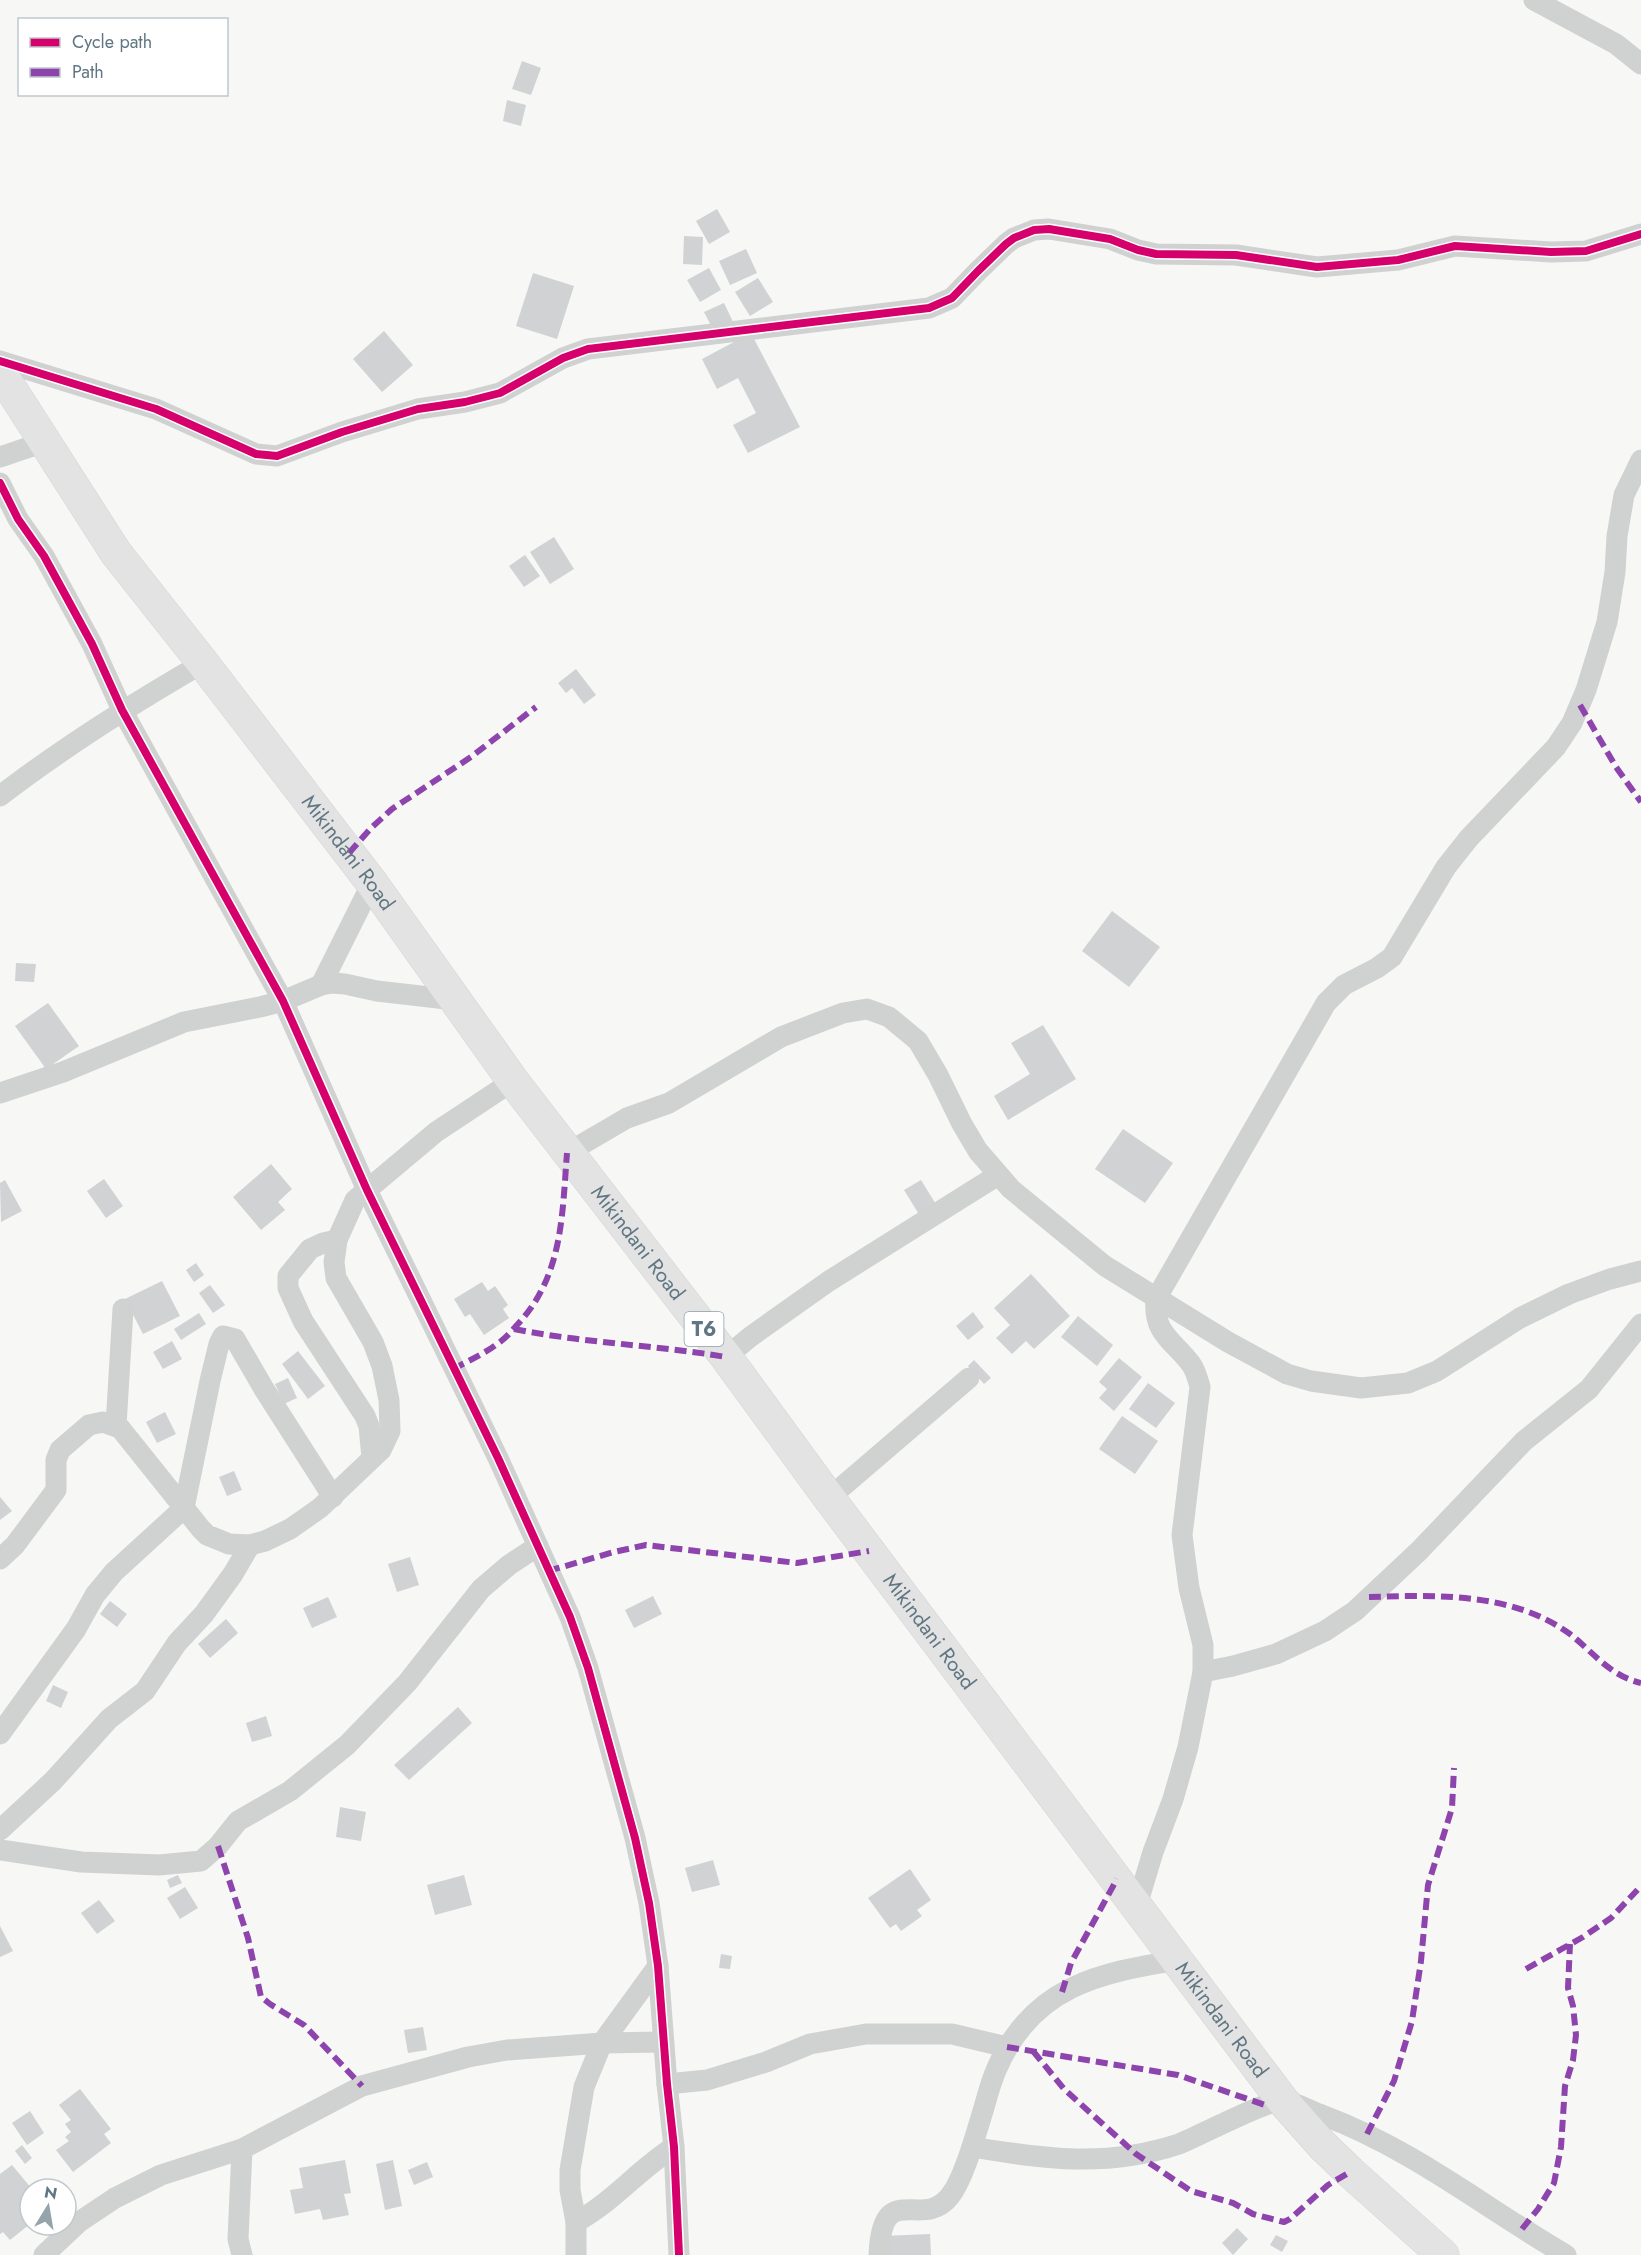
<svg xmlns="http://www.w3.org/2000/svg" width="1641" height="2255" font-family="Jost,sans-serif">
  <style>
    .building { fill: #d0d2d3 }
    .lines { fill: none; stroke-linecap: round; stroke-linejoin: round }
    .highway-casing { stroke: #d2d4d5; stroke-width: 33 }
    .minor { stroke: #d0d1d1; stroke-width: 21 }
    .highway { stroke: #e3e3e3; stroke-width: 32 }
    .quiet { stroke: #8e44ad; stroke-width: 6; stroke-dasharray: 12 6; stroke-linecap: butt }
    .cycleway-casing { stroke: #fff; stroke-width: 11 }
    .cycleway { stroke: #d6006c; stroke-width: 8 }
    .labels { text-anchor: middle; stroke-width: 6; stroke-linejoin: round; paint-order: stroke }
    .shield { fill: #fff; stroke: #90a0a8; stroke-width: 1.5 }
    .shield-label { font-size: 20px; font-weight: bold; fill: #607783 }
    .street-label { font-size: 21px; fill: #607783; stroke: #fff }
  </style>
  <rect width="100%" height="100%" fill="#f7f7f6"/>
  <g class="building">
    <polygon points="522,61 541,68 531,95 512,89"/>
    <polygon points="507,100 526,105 521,126 503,121"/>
    <polygon points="717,209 730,232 709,244 696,221"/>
    <polygon points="684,236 703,237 702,265 683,264"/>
    <polygon points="746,249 757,273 730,285 719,261"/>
    <polygon points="709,268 721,290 700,302 687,280"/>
    <polygon points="533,273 574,286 557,339 516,326"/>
    <polygon points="758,278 773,302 750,316 735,292"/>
    <polygon points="724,303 735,326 716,335 704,312"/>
    <polygon points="384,331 413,365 382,392 353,359"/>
    <polygon points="751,333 800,427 748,453 733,425 756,413 738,378 717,389 702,359"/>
    <polygon points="554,537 574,569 550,584 530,552"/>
    <polygon points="525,555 540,576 524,587 509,566"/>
    <polygon points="576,669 596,695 584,704 572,688 566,693 558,683"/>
    <polygon points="1112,911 1160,947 1129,987 1082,951"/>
    <polygon points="16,963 36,964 34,982 15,981"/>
    <polygon points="48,1003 79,1046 46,1069 15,1026"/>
    <polygon points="1043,1025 1076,1079 1008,1120 994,1096 1030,1074 1011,1043"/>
    <polygon points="1123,1129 1173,1163 1145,1203 1095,1169"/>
    <polygon points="271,1164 292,1189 278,1202 285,1210 261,1230 233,1197"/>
    <polygon points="104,1179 123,1206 106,1218 87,1191"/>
    <polygon points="5,1180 22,1211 1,1222 0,1183"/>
    <polygon points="921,1180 937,1206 920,1216 904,1190"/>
    <polygon points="196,1263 204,1275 194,1282 186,1270"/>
    <polygon points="1031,1274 1070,1316 1034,1349 1026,1341 1012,1354 996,1338 1010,1325 994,1308"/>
    <polygon points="162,1281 180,1316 143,1334 125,1299"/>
    <polygon points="482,1282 488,1291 495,1286 508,1305 503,1309 509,1318 484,1335 470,1314 465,1317 454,1299"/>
    <polygon points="210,1285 225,1305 213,1313 199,1293"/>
    <polygon points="973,1312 984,1327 968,1340 956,1326"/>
    <polygon points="199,1313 206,1324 181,1340 174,1329"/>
    <polygon points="1078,1316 1113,1345 1097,1366 1061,1337"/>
    <polygon points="172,1341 182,1359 163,1369 153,1352"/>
    <polygon points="298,1351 325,1386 308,1399 282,1364"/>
    <polygon points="1119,1358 1142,1377 1114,1411 1099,1398 1107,1389 1099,1382"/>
    <polygon points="974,1360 991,1378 984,1384 968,1366"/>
    <polygon points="288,1378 297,1398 284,1404 275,1384"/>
    <polygon points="1148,1383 1175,1403 1156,1428 1129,1409"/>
    <polygon points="165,1412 176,1434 157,1443 146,1422"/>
    <polygon points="1122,1416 1158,1441 1135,1474 1099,1449"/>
    <polygon points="234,1471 242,1490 227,1496 219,1477"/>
    <polygon points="0,1497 12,1511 0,1520"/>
    <polygon points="410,1557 419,1585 397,1592 388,1564"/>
    <polygon points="653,1596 662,1614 634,1628 625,1610"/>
    <polygon points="328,1597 337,1617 312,1628 303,1608"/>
    <polygon points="110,1601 127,1614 117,1627 100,1614"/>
    <polygon points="226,1619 238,1633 210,1658 198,1644"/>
    <polygon points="53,1685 68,1692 61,1708 46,1701"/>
    <polygon points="458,1707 472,1723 409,1780 394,1765"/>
    <polygon points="266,1716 272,1736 252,1742 246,1723"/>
    <polygon points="340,1807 366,1812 361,1841 336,1837"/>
    <polygon points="713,1860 720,1885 692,1892 685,1868"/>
    <polygon points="910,1869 931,1900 917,1910 922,1916 901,1931 896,1924 890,1928 868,1898"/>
    <polygon points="178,1875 182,1883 170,1888 167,1880"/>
    <polygon points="464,1875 472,1905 435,1915 427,1885"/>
    <polygon points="185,1887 198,1908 180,1919 167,1898"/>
    <polygon points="99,1900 115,1921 97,1934 81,1913"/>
    <polygon points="0,1926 13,1951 0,1957"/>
    <polygon points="721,1954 732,1956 730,1969 719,1968"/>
    <polygon points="423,2027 427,2050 408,2053 404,2030"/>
    <polygon points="80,2089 111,2129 104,2134 111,2143 73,2172 56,2150 69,2141 65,2137 71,2132 65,2124 71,2120 59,2105"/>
    <polygon points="30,2111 44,2133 27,2145 12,2123"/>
    <polygon points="22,2145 32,2158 25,2164 15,2151"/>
    <polygon points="345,2160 351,2193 344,2194 349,2215 323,2220 320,2209 295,2214 290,2190 303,2188 299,2168"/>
    <polygon points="393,2160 402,2206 385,2210 376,2164"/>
    <polygon points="427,2162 433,2177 414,2185 408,2170"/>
    <polygon points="12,2165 32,2189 30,2189 30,2195 24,2200 30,2207 30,2224 10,2240 3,2232 0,2234 0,2174"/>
    <polygon points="1237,2228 1248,2239 1233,2255 1222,2243"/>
    <polygon points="930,2234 931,2255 884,2255 883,2236"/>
    <polygon points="1276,2235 1288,2241 1282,2252 1270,2245"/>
  </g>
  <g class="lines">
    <g class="highway-casing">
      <g id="highway">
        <path id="s1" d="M0,372l116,181 87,110 169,220 141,198 213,276 103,141 454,603 39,44 28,27 93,83"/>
      </g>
    </g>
    <g class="minor">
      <polyline points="1534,0 1616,44 1641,64"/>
      <polyline points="0,361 156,409 256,454 277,456 342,432 418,409 465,402 500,393 563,358 588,349 929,308 952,298 978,271 1006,244 1014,238 1034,230 1049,229 1110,239 1138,250 1156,254 1236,255 1317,267 1398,260 1455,246 1551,252 1586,251 1641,234"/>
      <polyline points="0,457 44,442"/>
      <polyline points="0,483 18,519 44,556 92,644 122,710 283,1001 367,1190 498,1458 570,1617 588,1668 635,1838 649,1903 658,1966 667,2084 674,2147 679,2255"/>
      <path d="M0,796c65,-50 132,-92 203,-133"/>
      <polyline points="321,985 372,883"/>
      <polyline points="0,1093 63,1072 184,1022 260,1007 283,1001 321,985 332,983 345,984 377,991 455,1000"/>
      <polyline points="567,1153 627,1118 669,1103 781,1037 843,1013 867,1009 889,1017 918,1041 938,1075 962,1124 978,1151 1011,1189 1105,1266 1228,1342 1287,1374 1311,1381 1361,1388 1408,1383 1437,1371 1520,1318 1569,1294 1610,1279 1641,1271"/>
      <polyline points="337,1240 323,1243 310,1249 288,1276 288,1288 303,1321 365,1416 369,1426 372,1458"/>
      <polyline points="726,1357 750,1337 829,1281 998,1175"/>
      <polyline points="116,1426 123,1309"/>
      <polyline points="829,1498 969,1378"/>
      <polyline points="0,1559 15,1545 56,1490 56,1460 60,1450 89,1425 103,1422 120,1428 201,1529 207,1535 229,1544 250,1545 265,1541 290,1529 320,1508 381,1450 390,1431 389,1400 382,1366 373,1342 336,1278 334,1262 337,1240 355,1200 436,1132 513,1081"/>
      <polyline points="1203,1672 1233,1666 1276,1654 1325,1631 1355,1611 1419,1551 1524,1441 1589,1389 1641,1324"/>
      <polyline points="0,1734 76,1629 95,1595 114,1572 184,1508 210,1381 219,1344 223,1336 235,1339 264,1389 333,1497"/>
      <polyline points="0,1830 53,1781 109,1719 145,1691 177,1643 204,1614 233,1574 250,1545"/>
      <polyline points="0,1850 81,1862 159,1865 201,1861 218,1846 238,1821 290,1791 347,1745 407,1683 481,1589 509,1565 538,1546"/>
      <path d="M1137,1905l16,-53 20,-53 15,-52 15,-75v-27l-14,-57 -7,-53 18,-148c-2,-7 -4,-16 -9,-23 -18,-24 -38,-30 -35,-65l170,-296 18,-18 33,-17 15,-11 54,-90 23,-29 87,-91 16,-24 14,-33 21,-68 8,-50 2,-36 7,-41 17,-35"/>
      <polyline points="667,2084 707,2080 766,2062 810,2044 866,2034 952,2034 1007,2047"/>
      <path d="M972,2147c73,12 134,21 207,-3 20,-8 90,-45 104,-43 13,1 27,10 39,14 89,33 163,93 244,140"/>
      <polyline points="242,2149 238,2239 242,2255"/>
      <path d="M576,2222c37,-20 63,-53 98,-75"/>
      <polyline points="44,2255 79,2222 115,2198 161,2175 242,2149 362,2086 468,2057 507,2050 602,2043 663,2042"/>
      <polyline points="576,2255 576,2222 570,2190 570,2170 584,2087 602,2043 658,1966"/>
      <path d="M879,2255c3,-78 43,-23 71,-59 14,-17 26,-63 33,-85 4,-14 8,-30 14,-43 36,-82 102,-95 181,-108"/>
    </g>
    <use href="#highway" class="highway"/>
    <g class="quiet">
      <polyline points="1580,705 1616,767 1641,802"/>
      <polyline points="349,853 371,828 392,809 471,757 536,707"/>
      <path d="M514,1329c70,14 141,16 212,28"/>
      <path d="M453,1369c15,-8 31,-15 44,-25 8,-5 14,-12 20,-19 46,-49 45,-109 50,-172"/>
      <polyline points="548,1571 614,1552 646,1545 797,1563 869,1551"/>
      <path d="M1369,1597c68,-2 143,-5 201,37 23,18 40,42 71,49"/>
      <polyline points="218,1846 248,1938 261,1997 270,2004 304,2025 362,2086"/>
      <polyline points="1526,1969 1583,1937 1611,1918 1641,1886"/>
      <polyline points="1062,1992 1071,1963 1117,1879"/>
      <polyline points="1007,2047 1178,2075 1265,2105"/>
      <polyline points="1033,2051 1064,2089 1136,2154 1191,2191 1233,2203 1253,2214 1284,2222 1290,2219 1328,2185 1350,2172"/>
      <polyline points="1367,2134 1394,2081 1412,2021 1421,1961 1428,1885 1452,1808 1454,1768"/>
      <polyline points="1522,2229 1538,2209 1554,2183 1561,2147 1565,2086 1573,2060 1576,2035 1573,2006 1568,1988 1570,1944"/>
    </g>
    <g class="cycleway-casing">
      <g id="cycleway">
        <polyline points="0,361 156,409 256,454 277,456 342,432 418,409 465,402 500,393 563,358 588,349 929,308 952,298 978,271 1006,244 1014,238 1034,230 1049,229 1110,239 1138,250 1156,254 1236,255 1317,267 1398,260 1455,246 1551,252 1586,251 1641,234"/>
        <polyline points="0,483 18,519 44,556 92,644 122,710 283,1001 367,1190 498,1458 570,1617 588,1668 635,1838 649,1903 658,1966 667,2084 674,2147 679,2255"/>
      </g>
    </g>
    <use href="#cycleway" class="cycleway"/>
  </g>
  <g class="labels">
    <rect class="shield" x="684.5" y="1312" width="39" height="34" rx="4.5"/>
    <g class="shield-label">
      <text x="704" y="1336">T6</text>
    </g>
    <g class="street-label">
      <text dy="7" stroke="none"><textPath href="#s1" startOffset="594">Mikindani Road</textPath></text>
      <text dy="7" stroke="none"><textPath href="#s1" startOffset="1080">Mikindani Road</textPath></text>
      <text dy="7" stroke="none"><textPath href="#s1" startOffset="1566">Mikindani Road</textPath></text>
      <text dy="7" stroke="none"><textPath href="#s1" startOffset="2052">Mikindani Road</textPath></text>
    </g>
  </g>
  <rect x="18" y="18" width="210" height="78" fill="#ffffff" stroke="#bfc9cd" stroke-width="1.5"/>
  <rect x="30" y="38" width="30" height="9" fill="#d6006c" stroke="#bfc9cd" stroke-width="1.5"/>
  <text x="72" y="48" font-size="18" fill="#607783">Cycle path</text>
  <rect x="30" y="68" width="30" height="9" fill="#8e44ad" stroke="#bfc9cd" stroke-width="1.5"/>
  <text x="72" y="78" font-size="18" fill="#607783">Path</text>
  <g transform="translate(48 2207) rotate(11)"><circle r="28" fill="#ffffff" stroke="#bfc9cd" stroke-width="1.5"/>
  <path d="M0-4.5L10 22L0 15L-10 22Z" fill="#95a4ab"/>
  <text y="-9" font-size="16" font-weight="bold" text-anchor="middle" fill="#607783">N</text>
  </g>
</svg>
